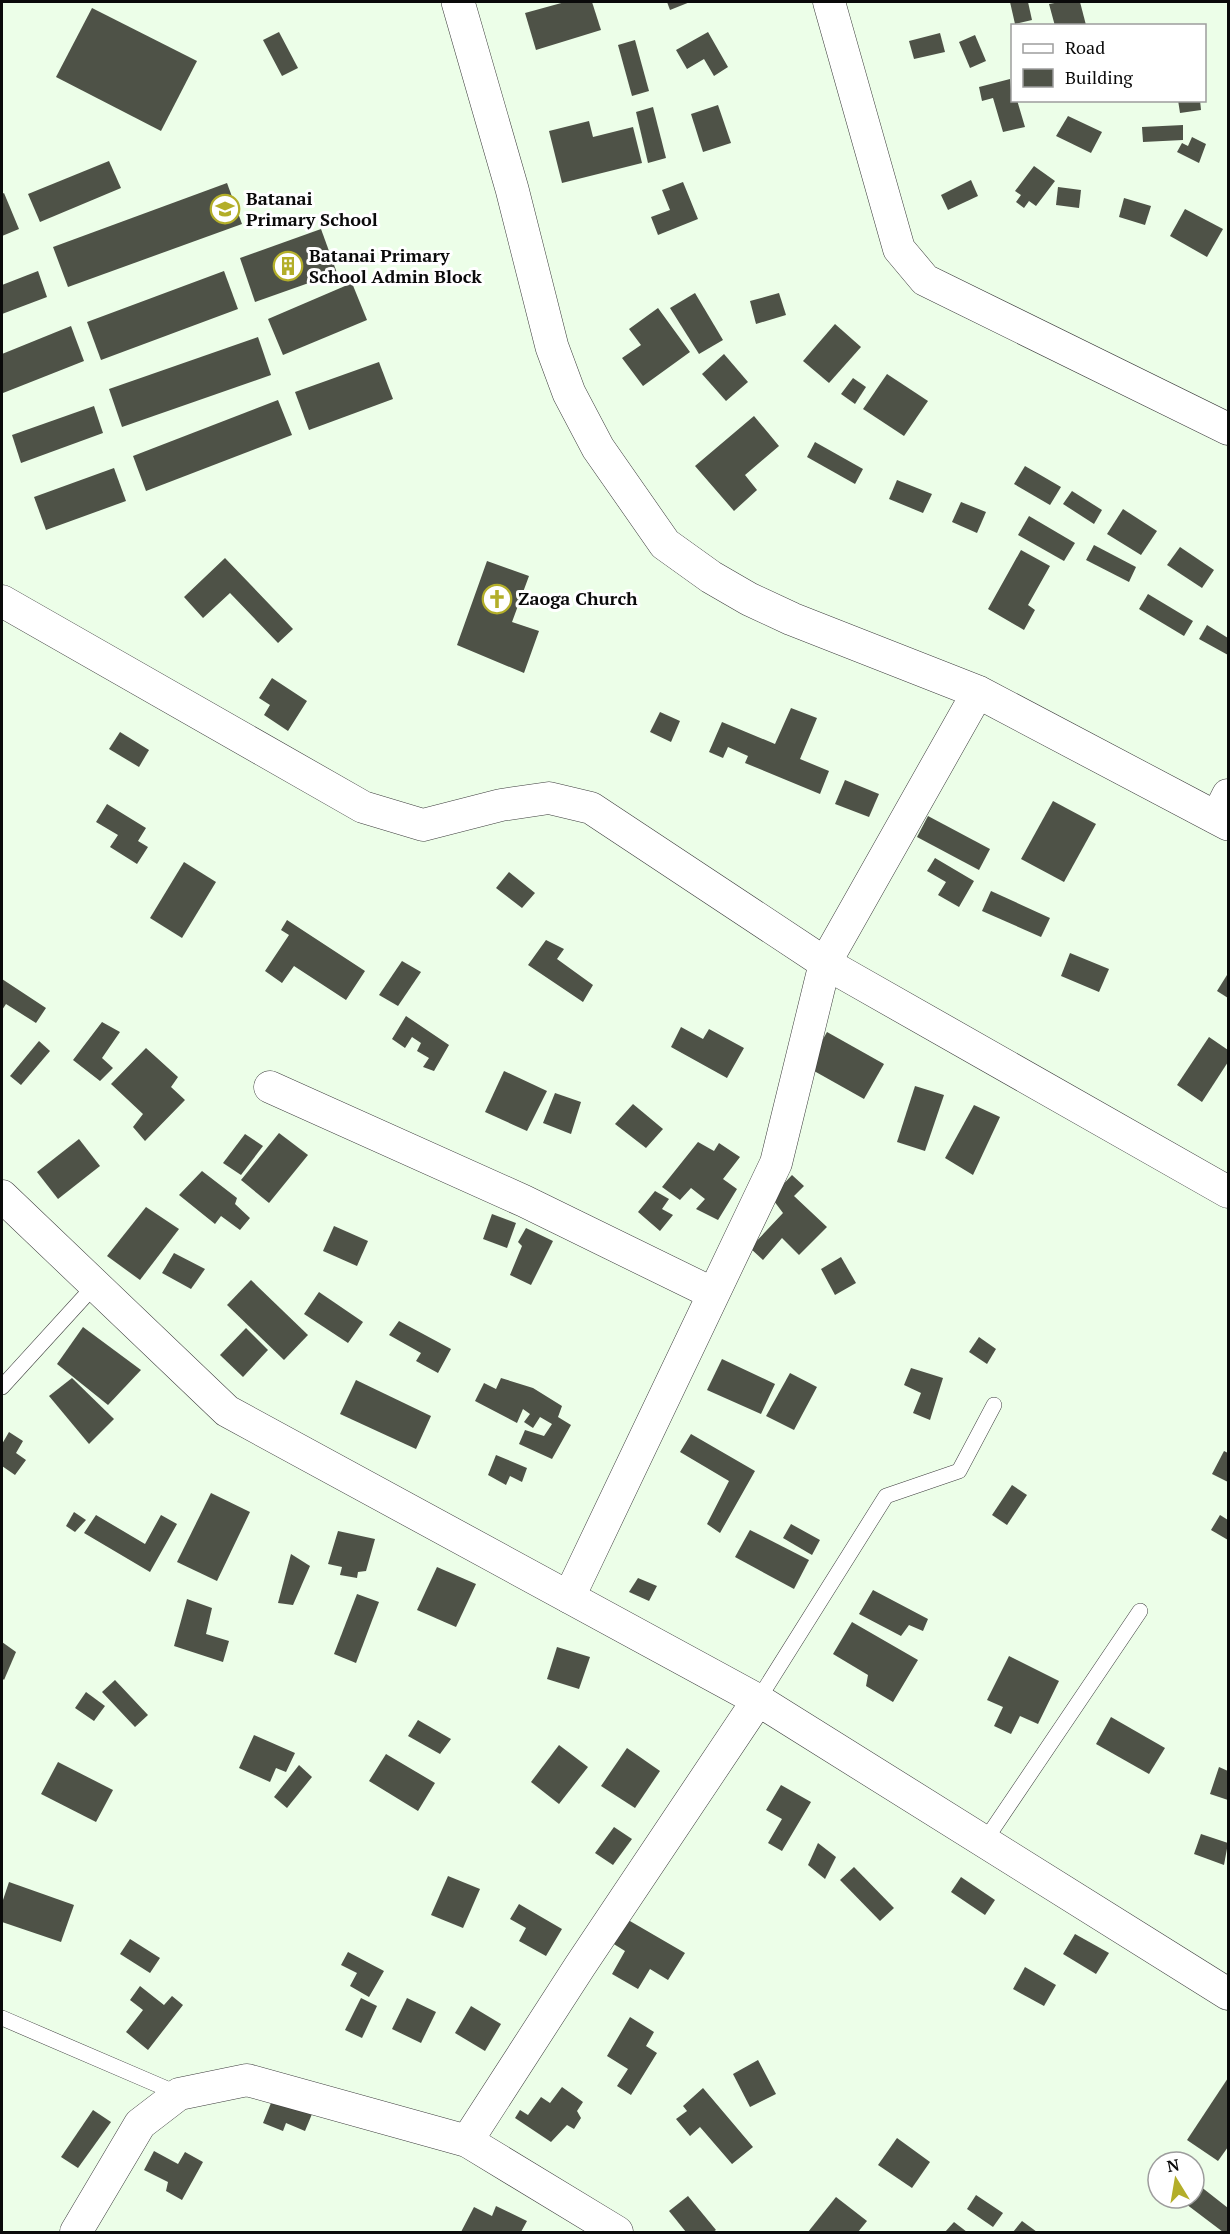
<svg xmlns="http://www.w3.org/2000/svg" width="1230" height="2234" font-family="'PT Serif',serif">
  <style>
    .building { fill: #4e5247 }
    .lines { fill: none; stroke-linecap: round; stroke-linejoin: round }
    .service-casing { stroke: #3d3d3d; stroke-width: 16 }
    .minor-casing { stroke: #3d3d3d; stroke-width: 33 }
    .tertiary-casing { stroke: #3d3d3d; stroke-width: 34 }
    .service { stroke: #fff; stroke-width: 15 }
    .minor { stroke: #fff; stroke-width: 32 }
    .tertiary { stroke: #fff; stroke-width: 33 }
    .labels { text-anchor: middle; stroke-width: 6; stroke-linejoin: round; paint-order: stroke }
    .poi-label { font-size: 18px; font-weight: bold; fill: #0a0a0a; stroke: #fff; text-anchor: start }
  </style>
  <rect width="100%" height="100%" fill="#ecfee8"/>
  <g class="building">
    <polygon points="565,2 592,2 601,30 536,50 525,13"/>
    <polygon points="667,2 690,2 670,10"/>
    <polygon points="1010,2 1028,2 1032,20 1015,24"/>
    <polygon points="1060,2 1080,2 1086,25 1055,26 1049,4"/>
    <polygon points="92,8 197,61 161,131 56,77"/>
    <polygon points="279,32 298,68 282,76 263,40"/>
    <polygon points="708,32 728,67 714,76 704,59 687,69 676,50"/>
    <polygon points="940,33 945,52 914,59 909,41"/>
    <polygon points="975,35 986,61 970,68 959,42"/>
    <polygon points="635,40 649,91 632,96 618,45"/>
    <polygon points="1010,79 1012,100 1017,100 1025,127 1003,132 993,98 982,101 979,87"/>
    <polygon points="1178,100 1200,100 1201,110 1180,113"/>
    <polygon points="718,105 731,143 703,152 691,114"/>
    <polygon points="653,107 666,158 648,163 636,112"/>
    <polygon points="1068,116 1102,132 1091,153 1056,136"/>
    <polygon points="589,121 593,137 633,127 642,163 562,183 549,131"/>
    <polygon points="1183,125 1183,140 1143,142 1142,127"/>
    <polygon points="1192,137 1206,144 1199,163 1177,152 1182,143 1188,146"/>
    <polygon points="109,161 121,188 40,222 28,194"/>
    <polygon points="1034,166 1055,181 1036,206 1029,201 1024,208 1016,202 1021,195 1015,191"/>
    <polygon points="971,180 978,196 948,210 941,195"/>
    <polygon points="683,182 698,219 658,235 651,217 670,210 662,190"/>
    <polygon points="227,183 242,224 68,287 53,247"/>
    <polygon points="1058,187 1081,190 1079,208 1056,205"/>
    <polygon points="4,193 19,229 2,236 2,194"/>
    <polygon points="1124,198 1151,206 1145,225 1119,217"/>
    <polygon points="1185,209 1223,229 1207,257 1170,236"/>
    <polygon points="321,229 337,273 255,302 240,258"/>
    <polygon points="38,271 47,297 2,314 2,285"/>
    <polygon points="224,271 238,309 101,360 87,322"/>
    <polygon points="352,283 367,320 283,355 268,319"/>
    <polygon points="695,293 723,340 699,354 670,308"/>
    <polygon points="779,293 786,315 756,324 750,301"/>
    <polygon points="658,308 690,352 643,386 622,358 641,345 629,329"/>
    <polygon points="835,324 861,347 829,383 803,361"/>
    <polygon points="71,326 84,361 3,393 2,354"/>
    <polygon points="258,337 271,375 122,427 109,389"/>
    <polygon points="724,354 748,382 726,401 702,374"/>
    <polygon points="379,362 393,399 309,430 295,392"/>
    <polygon points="887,374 928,401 904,436 863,409"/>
    <polygon points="853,378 866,387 855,404 841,394"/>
    <polygon points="278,400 292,435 146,491 133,456"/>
    <polygon points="94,406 103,433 21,463 12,435"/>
    <polygon points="754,416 779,446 745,475 757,490 734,511 695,466"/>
    <polygon points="815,442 863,469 855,484 807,457"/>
    <polygon points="1025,466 1061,487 1050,505 1014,484"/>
    <polygon points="114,468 126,501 46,530 34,497"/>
    <polygon points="897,480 932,494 923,513 889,499"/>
    <polygon points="1072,491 1102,510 1094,524 1063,504"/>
    <polygon points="961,502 986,512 977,533 952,522"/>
    <polygon points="1123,509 1157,531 1141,555 1107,534"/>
    <polygon points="1029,516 1075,543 1064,561 1018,535"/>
    <polygon points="1094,545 1136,567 1129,582 1086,560"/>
    <polygon points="1180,547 1214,570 1202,588 1167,565"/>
    <polygon points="1021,550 1050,566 1028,605 1035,610 1024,630 988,609"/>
    <polygon points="225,558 293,629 278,643 230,593 203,618 184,597"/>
    <polygon points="487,561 529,576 512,622 539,631 524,673 457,645"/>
    <polygon points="1148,594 1193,621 1184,636 1139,609"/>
    <polygon points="1207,625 1228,638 1228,655 1199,639"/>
    <polygon points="272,678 307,701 288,731 264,715 270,705 259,698"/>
    <polygon points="791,708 817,718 800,759 829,771 820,794 745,763 748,756 728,747 723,758 709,752 722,722 775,744"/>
    <polygon points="660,712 680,721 671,742 650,732"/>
    <polygon points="120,732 149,750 139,767 109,749"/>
    <polygon points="845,780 879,794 869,817 835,804"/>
    <polygon points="1053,801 1096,824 1064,882 1021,859"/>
    <polygon points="107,804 146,828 138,841 148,847 137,864 110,847 118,835 96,822"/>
    <polygon points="928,816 990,849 979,870 917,837"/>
    <polygon points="935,858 974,881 959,907 938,895 946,882 927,871"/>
    <polygon points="184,862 216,882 182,938 150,918"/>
    <polygon points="509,872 535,893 522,908 496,888"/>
    <polygon points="991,891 1050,918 1041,937 982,911"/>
    <polygon points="287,920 365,971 346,1000 294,966 282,983 265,971 289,935 281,930"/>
    <polygon points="546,940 564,949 557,959 593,985 583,1002 528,965"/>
    <polygon points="1070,953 1109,969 1099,992 1061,976"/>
    <polygon points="402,961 421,972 398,1006 379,995"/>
    <polygon points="1227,975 1228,976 1228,998 1217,991"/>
    <polygon points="2,979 46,1008 36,1023 6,1004 2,1010"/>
    <polygon points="406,1016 449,1045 434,1071 423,1067 429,1058 417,1051 421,1043 412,1037 405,1048 392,1039"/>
    <polygon points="102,1022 120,1032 102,1058 113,1068 100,1081 73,1060"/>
    <polygon points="681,1027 703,1039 709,1029 744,1048 727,1078 671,1047"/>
    <polygon points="827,1032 884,1064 864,1099 807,1067"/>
    <polygon points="1209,1037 1228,1050 1228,1062 1202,1102 1177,1085"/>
    <polygon points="39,1041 50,1051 21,1085 10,1076"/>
    <polygon points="146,1048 178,1077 171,1087 185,1100 145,1141 133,1127 143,1114 111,1084"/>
    <polygon points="504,1071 547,1091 527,1131 485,1112"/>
    <polygon points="915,1086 944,1095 925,1151 897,1142"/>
    <polygon points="555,1093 581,1102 571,1134 543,1123"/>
    <polygon points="633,1104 663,1129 646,1148 615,1124"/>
    <polygon points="974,1105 1000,1117 973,1175 945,1158"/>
    <polygon points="279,1133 308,1155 269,1203 241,1180"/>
    <polygon points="245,1134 263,1146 241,1175 223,1163"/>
    <polygon points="79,1139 100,1166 58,1199 37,1172"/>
    <polygon points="698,1142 714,1151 719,1143 740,1157 723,1179 737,1189 718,1220 696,1209 705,1199 691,1188 680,1200 662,1187"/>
    <polygon points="202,1171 237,1198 235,1204 250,1218 240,1230 221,1216 215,1224 179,1195"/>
    <polygon points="792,1175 804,1186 794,1196 827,1227 799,1255 782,1238 763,1260 750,1248 783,1213 771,1197"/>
    <polygon points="655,1191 669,1199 662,1209 673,1215 660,1231 638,1212"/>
    <polygon points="146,1207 179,1229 140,1280 107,1256"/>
    <polygon points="492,1214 516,1223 507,1248 483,1239"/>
    <polygon points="334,1226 368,1241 357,1266 323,1251"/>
    <polygon points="526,1228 553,1241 531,1285 510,1275 522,1246 518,1242"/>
    <polygon points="174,1253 205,1269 191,1289 162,1273"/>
    <polygon points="841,1257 856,1283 835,1295 821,1269"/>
    <polygon points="251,1280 308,1335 284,1360 227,1305"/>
    <polygon points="319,1292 363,1322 348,1343 304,1314"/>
    <polygon points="399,1321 451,1349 438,1373 416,1361 421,1353 389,1335"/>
    <polygon points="83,1327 141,1370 108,1405 57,1364"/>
    <polygon points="246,1328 268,1350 243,1377 220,1355"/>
    <polygon points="979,1337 996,1349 987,1364 969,1352"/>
    <polygon points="722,1359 775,1384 761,1414 707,1390"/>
    <polygon points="911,1368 943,1378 930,1420 913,1413 921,1393 904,1385"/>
    <polygon points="790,1373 817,1387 794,1430 766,1416"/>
    <polygon points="72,1378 114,1419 89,1444 49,1396"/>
    <polygon points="501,1378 533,1388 562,1406 558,1417 571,1425 552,1459 519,1444 525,1430 544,1436 552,1424 540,1417 533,1428 524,1422 530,1414 523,1409 517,1423 475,1401 484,1383 496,1389"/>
    <polygon points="356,1380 431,1416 416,1449 340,1414"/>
    <polygon points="9,1432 23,1441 16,1453 26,1460 15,1475 2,1466 2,1444"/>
    <polygon points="691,1434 755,1471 720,1533 707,1524 729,1481 680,1452"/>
    <polygon points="1224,1451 1228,1453 1228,1482 1212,1474"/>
    <polygon points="496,1455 527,1468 522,1482 510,1476 506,1485 488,1475"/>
    <polygon points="1012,1485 1027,1495 1007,1525 992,1515"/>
    <polygon points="211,1493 250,1512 217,1581 177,1562"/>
    <polygon points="74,1512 86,1520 75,1532 66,1526"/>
    <polygon points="96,1515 145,1544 161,1515 177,1524 150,1572 84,1533"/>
    <polygon points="1220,1515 1228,1520 1228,1540 1211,1530"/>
    <polygon points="791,1524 820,1540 812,1555 783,1538"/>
    <polygon points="750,1530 809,1560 794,1589 735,1557"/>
    <polygon points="338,1531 375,1539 366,1571 358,1572 357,1578 340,1575 342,1567 328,1564"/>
    <polygon points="291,1554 310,1566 293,1605 278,1603"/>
    <polygon points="437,1567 476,1584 456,1627 417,1610"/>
    <polygon points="638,1578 657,1586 649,1601 629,1592"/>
    <polygon points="873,1590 928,1619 923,1631 909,1625 901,1636 859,1614"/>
    <polygon points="357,1594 379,1602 356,1663 334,1654"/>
    <polygon points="187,1599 212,1608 206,1634 229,1641 223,1662 174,1646"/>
    <polygon points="852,1622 918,1660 893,1702 866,1686 868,1675 833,1654"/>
    <polygon points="2,1642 16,1652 4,1680 2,1678"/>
    <polygon points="557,1647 590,1657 579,1689 547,1679"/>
    <polygon points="1009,1656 1059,1681 1038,1724 1020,1716 1011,1734 994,1726 1003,1707 987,1700"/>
    <polygon points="115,1680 148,1715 135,1727 102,1692"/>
    <polygon points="86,1692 105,1706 94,1721 75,1708"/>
    <polygon points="1111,1717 1165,1748 1149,1774 1096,1744"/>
    <polygon points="418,1720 451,1739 440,1754 408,1736"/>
    <polygon points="254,1735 295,1753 286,1772 276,1768 270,1782 239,1768"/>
    <polygon points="559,1745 588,1767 559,1804 531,1782"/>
    <polygon points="627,1748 660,1771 635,1808 601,1786"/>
    <polygon points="386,1754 435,1783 418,1811 369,1781"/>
    <polygon points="58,1762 113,1790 96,1822 41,1794"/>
    <polygon points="299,1765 312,1777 287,1808 274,1797"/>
    <polygon points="1219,1767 1228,1771 1228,1800 1210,1794"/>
    <polygon points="781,1785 811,1802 782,1851 768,1843 782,1819 766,1810"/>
    <polygon points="614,1827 632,1839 613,1865 595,1853"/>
    <polygon points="1201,1834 1228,1843 1224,1865 1194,1854"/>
    <polygon points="818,1843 836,1857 825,1879 808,1865"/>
    <polygon points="854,1867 894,1908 880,1921 840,1880"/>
    <polygon points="448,1876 480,1889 463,1928 431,1915"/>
    <polygon points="961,1877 995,1900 985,1915 951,1892"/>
    <polygon points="9,1882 74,1905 61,1942 2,1922 2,1903"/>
    <polygon points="519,1904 562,1929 546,1956 519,1941 526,1928 510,1919"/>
    <polygon points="623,1917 685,1953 668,1980 650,1969 638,1989 612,1974 625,1951 609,1941"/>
    <polygon points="1075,1934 1109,1953 1096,1974 1063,1954"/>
    <polygon points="130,1939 160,1958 150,1973 120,1954"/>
    <polygon points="348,1952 384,1971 369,1997 350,1986 357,1973 341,1965"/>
    <polygon points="1025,1967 1056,1985 1044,2006 1013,1989"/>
    <polygon points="140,1986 164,2005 172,1996 183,2005 148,2050 126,2032 143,2010 130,2000"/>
    <polygon points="361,1998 377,2006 362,2038 345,2030"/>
    <polygon points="407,1998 436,2012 421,2043 392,2029"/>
    <polygon points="471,2006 501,2024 485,2051 455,2033"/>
    <polygon points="630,2017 654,2032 646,2046 657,2053 631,2095 617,2086 628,2069 607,2056"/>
    <polygon points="758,2060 776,2094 750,2107 733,2074"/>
    <polygon points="1228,2078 1228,2147 1218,2161 1187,2140"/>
    <polygon points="562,2087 583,2102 577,2111 581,2118 574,2129 567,2125 551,2142 515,2118 520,2110 528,2115 541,2097 550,2103"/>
    <polygon points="703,2088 753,2147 732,2164 700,2127 690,2136 676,2119 687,2111 683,2106"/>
    <polygon points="273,2098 312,2114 305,2131 286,2123 283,2131 263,2123"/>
    <polygon points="93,2110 111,2122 78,2168 61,2157"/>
    <polygon points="897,2138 930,2162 912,2188 878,2165"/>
    <polygon points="154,2151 178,2164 185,2152 203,2162 182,2200 166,2191 168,2182 144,2170"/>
    <polygon points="1200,2186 1228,2208 1228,2232 1223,2232 1186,2204 1194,2198"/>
    <polygon points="976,2195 1003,2213 993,2227 967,2209"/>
    <polygon points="688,2196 716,2230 713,2232 686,2232 669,2211"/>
    <polygon points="836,2197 867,2221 858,2232 808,2232"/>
    <polygon points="496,2206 527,2221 521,2232 461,2232 474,2207 492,2216"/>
    <polygon points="1022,2221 1037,2232 1013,2232"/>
    <polygon points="954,2222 967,2232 945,2232"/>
  </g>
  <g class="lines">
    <g class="service-casing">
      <g id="service">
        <polyline points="2,1387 95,1285"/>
        <polyline points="758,1700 886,1496 959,1471 994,1405"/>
        <polyline points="984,1842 1140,1611"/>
        <polyline points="2,2018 179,2094"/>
      </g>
    </g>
    <g class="minor-casing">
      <g id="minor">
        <polyline points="829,2 899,249 925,280 1228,429"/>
        <polyline points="2,601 363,807 423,825 501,805 549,798 591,808 825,963 1228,1192"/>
        <polyline points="1217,817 1228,795"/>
        <polyline points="270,1087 524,1201 712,1293"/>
        <polyline points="2,1196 227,1411 758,1700 1228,1994"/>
        <polyline points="569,1597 776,1163 825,963 978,692"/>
        <polyline points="467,2141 580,1966 758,1700"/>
        <polyline points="76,2232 140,2124 179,2094 247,2080 467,2141 617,2232"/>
      </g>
    </g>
    <g class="tertiary-casing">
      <polyline id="tertiary" points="458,2 512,189 552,347 569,393 598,448 665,544 711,577 749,599 792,619 978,692 1228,824"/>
    </g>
    <use href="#service" class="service"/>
    <use href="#minor" class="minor"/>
    <use href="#tertiary" class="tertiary"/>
  </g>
  <defs>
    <g id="school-ring" transform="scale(1.5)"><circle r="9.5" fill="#fff" stroke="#b3ae29" stroke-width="1.5"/><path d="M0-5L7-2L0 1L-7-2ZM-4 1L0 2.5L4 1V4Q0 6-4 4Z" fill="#b3ae29"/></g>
    <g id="building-ring" transform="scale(1.5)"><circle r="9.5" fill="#fff" stroke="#b3ae29" stroke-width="1.5"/><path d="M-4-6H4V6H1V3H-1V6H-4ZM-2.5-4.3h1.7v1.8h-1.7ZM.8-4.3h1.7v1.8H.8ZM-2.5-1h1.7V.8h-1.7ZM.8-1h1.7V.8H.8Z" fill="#b3ae29"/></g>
    <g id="church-ring" transform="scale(1.5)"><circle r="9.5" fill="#fff" stroke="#b3ae29" stroke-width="1.5"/><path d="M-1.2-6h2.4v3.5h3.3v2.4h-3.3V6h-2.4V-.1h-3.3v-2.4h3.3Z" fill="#b3ae29"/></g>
  </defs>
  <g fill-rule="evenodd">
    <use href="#school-ring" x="225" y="209"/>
    <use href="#building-ring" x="288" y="266"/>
    <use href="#church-ring" x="497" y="599"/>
  </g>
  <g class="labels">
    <g class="poi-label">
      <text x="246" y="205">Batanai<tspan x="246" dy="21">Primary School</tspan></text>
      <text x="309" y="262">Batanai Primary<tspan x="309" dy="21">School Admin Block</tspan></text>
      <text x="518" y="605">Zaoga Church</text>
    </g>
  </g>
  <rect width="1230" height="2234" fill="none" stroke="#0a0a0a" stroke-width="6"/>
  <rect x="1011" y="24" width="195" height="78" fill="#ffffff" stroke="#9d9d9d" stroke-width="1.5"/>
  <rect x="1023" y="44" width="30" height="9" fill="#ffffff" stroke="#9d9d9d" stroke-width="1.5"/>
  <text x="1065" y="54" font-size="18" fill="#0a0a0a">Road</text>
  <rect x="1023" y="69" width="30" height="18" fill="#4e5247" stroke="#9d9d9d" stroke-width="1.5"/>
  <text x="1065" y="84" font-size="18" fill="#0a0a0a">Building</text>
  <g transform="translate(1176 2180) rotate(349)"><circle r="28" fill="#ffffff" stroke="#9d9d9d" stroke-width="1.5"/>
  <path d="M0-4.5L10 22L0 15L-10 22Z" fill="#b3ae29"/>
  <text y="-9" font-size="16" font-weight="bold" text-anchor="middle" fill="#0a0a0a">N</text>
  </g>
</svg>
